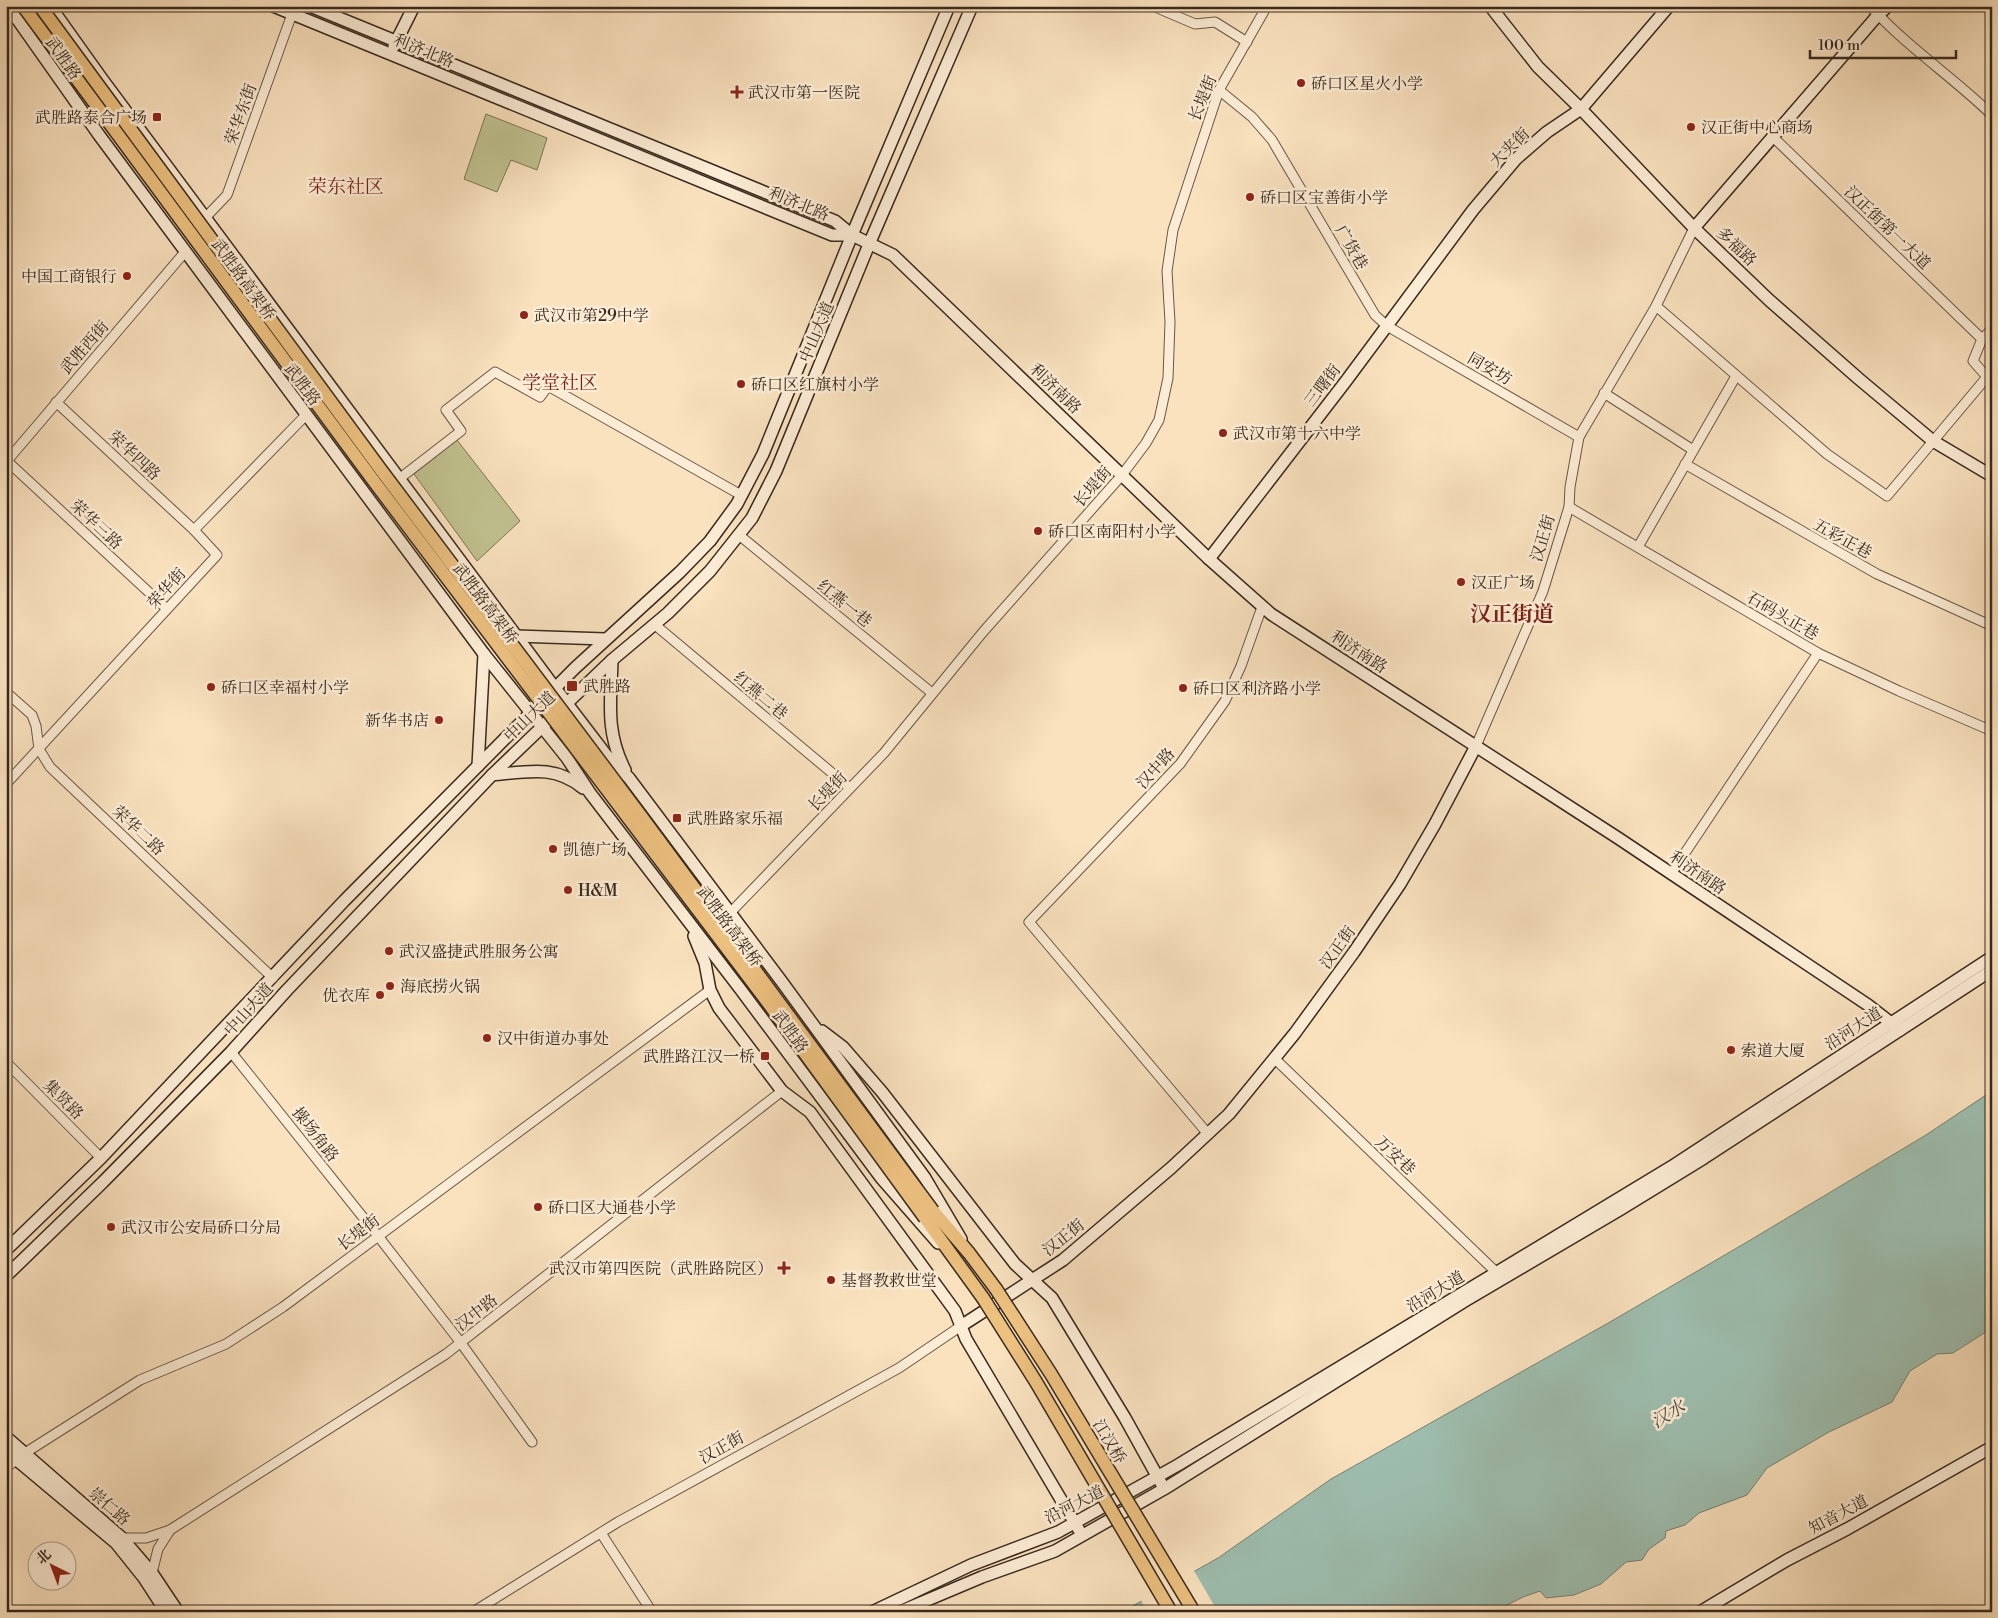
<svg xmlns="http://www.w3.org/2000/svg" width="1998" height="1618" font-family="'Libre Bodoni','Noto Serif SC',serif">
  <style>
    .green { fill: #c1c290; stroke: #7c7657 }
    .water { fill: #9ebeaf; stroke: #758275 }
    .pier { fill: #fae2bf }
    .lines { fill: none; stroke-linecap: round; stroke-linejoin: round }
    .street-casing { stroke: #685746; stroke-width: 11 }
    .secondary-casing { stroke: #38291e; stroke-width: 14 }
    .primary-casing { stroke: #38291e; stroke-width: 15 }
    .street { stroke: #fcecd5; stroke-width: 9 }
    .secondary { stroke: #fcecd5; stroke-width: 11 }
    .primary { stroke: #edc180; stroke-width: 12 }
    .primary-bridge-casing { stroke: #38291e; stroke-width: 15; stroke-linecap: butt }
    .primary-bridge { stroke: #edc180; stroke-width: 12 }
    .poi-dot { fill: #8f2418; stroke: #fcecd5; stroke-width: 2 }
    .labels { text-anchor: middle; stroke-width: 5; stroke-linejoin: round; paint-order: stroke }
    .street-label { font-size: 16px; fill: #38291e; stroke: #fcecd5 }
    .poi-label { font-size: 16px; fill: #38291e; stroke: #fcecd5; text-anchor: start }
    .water-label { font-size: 18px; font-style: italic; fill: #524e42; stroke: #fcecd5 }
    .quarter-label { font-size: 19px; fill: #7a1f14; stroke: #fcecd5 }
    .district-label { font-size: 21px; font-weight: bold; fill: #7a1f14; stroke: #fcecd5 }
  </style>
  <rect width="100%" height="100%" fill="#fae2bf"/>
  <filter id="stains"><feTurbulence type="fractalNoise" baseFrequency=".004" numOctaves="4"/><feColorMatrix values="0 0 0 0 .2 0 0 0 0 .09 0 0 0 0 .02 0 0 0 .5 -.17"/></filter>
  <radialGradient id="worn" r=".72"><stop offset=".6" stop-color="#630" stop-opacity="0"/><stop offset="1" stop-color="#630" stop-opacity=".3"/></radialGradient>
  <g class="green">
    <polygon points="486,114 547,138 537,170 511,160 497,192 464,179"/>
    <polygon points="457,440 520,521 477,561 414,474"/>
  </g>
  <polygon class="water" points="1992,1091 1992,1328 1953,1353 1937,1354 1910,1371 1892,1402 1829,1432 1767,1468 1747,1495 1699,1513 1685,1525 1666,1531 1665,1538 1649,1549 1642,1560 1626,1562 1601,1584 1574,1595 1546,1598 1540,1591 1523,1597 1493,1612 1122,1612 1218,1558 1331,1479 1610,1322 1747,1242 1926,1135"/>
  <polygon class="pier" points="1193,1569 1218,1612 1148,1612 1140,1599"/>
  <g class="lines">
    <g class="street-casing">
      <g id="street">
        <polyline points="1153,6 1195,24 1215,22 1247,42"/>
        <path d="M1870,6c37,41 83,71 122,109"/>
        <polyline points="1219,90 1252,117 1272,140 1375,315 1387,326 1579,437"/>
        <polyline points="1773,137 1982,339"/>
        <polyline points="205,218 227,195 292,14"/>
        <polyline points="1656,306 1827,454 1887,496 1987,377 1973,361 1982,339 1992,329"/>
        <polyline points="1604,393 1693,450"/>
        <polyline points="56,402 194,530"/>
        <polyline points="7,461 167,609"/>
        <polyline points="6,462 185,252"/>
        <polyline points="1685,464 1877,574 1992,626"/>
        <polyline points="399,479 461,431 446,410 495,372 540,397 548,386 741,495"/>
        <polyline points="1569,507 1818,653 1899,691 1992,731"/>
        <polyline points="739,535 932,693"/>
        <polyline points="1638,547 1736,376"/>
        <polyline points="654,624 850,788"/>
        <polyline points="6,692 32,715 36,726 39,749 50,767 273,978"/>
        <polyline points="1476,746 1543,591 1569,507 1570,487 1579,437 1656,306 1694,228"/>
        <polyline points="6,784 217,555 194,530 306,415"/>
        <polyline points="1671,874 1818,653"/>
        <polyline points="730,913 884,753 983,632 1122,475 1146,443 1159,420 1168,378 1170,322 1167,271 1173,230 1219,90 1267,6"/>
        <polyline points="231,1052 378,1236 461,1343 532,1442"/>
        <polyline points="1274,1058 1497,1273"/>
        <polyline points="6,1062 101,1158"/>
        <polyline points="1208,1134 1029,922 1180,764 1225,701 1241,666 1262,607"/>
        <polyline points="6,1468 25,1453 140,1380 226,1344 283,1307 710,990"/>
        <polyline points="601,1533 652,1612"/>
        <polyline points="122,1538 146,1538 170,1530 446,1354 782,1091"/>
        <polyline points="152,1573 158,1549 170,1530"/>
        <polyline points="473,1612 618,1522 899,1368 961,1326"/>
      </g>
    </g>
    <g class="secondary-casing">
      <g id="secondary">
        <polyline points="8,6 99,135 484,654 567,758 590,793 741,990 882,1179 938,1243"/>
        <polyline points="50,6 102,79 555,688 607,756 629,778 782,982 925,1178 961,1239"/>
        <polyline points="273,6 832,235 852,235"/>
        <polyline points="310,6 835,221 852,235 893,255 1209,559 1271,614 1618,838 1868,1005 1900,1030"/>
        <polyline points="1490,6 1538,67 1581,109 1694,228 1769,300 1859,379 1933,441 1992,476"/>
        <polyline points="394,46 414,6"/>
        <polyline points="1694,228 1878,15 1888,6"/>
        <polyline points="1209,559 1346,381 1473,210 1516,159 1547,132 1581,109 1669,6"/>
        <polyline points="516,636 605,639"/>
        <path d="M612,660c-1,41 -7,71 13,110"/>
        <polyline points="478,766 484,654"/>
        <path d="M492,775c35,-3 62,-11 91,13"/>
        <polyline points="694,936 705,963 710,990 719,1008 782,1091 810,1112 955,1311 966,1339 1079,1530"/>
        <polyline points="822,1031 843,1047 882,1092 1015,1264 1052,1298 1125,1418 1161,1483"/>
        <polyline points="6,1250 101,1158 344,901 575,668 680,572 710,541 737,504 763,454 852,235 949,6"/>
        <polyline points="6,1276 103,1182 231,1052 287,990 492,775 612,660 668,613 710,571 752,518 776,471 870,242 972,6"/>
        <polyline points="961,1326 1063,1260 1171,1168 1229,1114 1295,1033 1354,952 1400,884 1435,824 1476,746"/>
        <polyline points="6,1437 122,1538 152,1573 178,1612"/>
        <polyline points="6,1451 116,1543 144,1578 166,1612"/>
        <polyline points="872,1612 971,1565 1058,1532 1178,1465 1671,1167 1992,957"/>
        <polyline points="899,1612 982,1577 1055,1551 1164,1489 1463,1302 1621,1209 1704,1158 1992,970"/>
        <polyline points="1700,1612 1787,1560 1847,1529 1992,1447"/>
      </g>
    </g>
    <g class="primary-casing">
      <g id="primary">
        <polyline points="933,1211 969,1253 996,1289"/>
        <polyline points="925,1218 983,1298"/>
      </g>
    </g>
    <use href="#street" class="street"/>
    <use href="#secondary" class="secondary"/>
    <use href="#primary" class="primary"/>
    <g class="primary-bridge-casing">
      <g id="primary-bridge">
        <polyline points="23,6 373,480 769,1004 925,1218"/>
        <polyline points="40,6 381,470 641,816 933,1211"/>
        <polyline points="996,1289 1051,1374 1194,1612"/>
        <polyline points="983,1298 1036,1382 1171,1612"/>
      </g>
    </g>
    <use href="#primary-bridge" class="primary-bridge"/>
  </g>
  <g class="poi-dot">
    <circle cx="1301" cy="83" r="5"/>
    <path d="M734.5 84.5h5v5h5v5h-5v5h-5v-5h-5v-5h5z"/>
    <rect x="152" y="112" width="10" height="10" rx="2.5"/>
    <circle cx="1691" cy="127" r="5"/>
    <circle cx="1250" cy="197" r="5"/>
    <circle cx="127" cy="276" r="5"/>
    <circle cx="524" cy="315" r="5"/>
    <circle cx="741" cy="384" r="5"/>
    <circle cx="1223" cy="433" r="5"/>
    <circle cx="1038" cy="531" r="5"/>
    <circle cx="1461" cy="582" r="5"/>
    <rect x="566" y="680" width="12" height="12" rx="2.5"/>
    <circle cx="211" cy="687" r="5"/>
    <circle cx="1183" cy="688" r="5"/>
    <circle cx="439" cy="720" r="5"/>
    <rect x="672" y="813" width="10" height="10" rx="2.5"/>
    <circle cx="553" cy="849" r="5"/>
    <circle cx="568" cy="890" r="5"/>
    <circle cx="389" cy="951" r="5"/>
    <circle cx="390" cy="986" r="5"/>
    <circle cx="380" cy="995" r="5"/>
    <circle cx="487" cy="1038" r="5"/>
    <circle cx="1731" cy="1050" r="5"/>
    <rect x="760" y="1051" width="10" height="10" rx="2.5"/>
    <circle cx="538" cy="1207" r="5"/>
    <circle cx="111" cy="1227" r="5"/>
    <path d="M781.5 1260.5h5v5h5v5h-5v5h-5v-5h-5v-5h5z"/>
    <circle cx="831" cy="1280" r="5"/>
  </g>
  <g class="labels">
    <g class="street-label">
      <text transform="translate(424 50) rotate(22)" y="6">利济北路</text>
      <text transform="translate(64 58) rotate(55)" y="6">武胜路</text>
      <text transform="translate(1202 98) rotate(-68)" y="6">长堤街</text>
      <text transform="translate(240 114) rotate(-70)" y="6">荣华东街</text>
      <text transform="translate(1509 147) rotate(-44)" y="6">大夹街</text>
      <text transform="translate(799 203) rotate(22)" y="6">利济北路</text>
      <text transform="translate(1888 227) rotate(44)" y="6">汉正街第一大道</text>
      <text transform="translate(1737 246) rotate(44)" y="6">多福路</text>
      <text transform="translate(1352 247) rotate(60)" y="6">广货巷</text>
      <text transform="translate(244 279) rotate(54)" y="6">武胜路高架桥</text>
      <text transform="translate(816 332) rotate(-67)" y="6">中山大道</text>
      <text transform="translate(84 347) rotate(-49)" y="6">武胜西街</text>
      <text transform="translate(1490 368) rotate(30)" y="6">同安坊</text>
      <text transform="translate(303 384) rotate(53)" y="6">武胜路</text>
      <text transform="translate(1322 385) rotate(-53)" y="6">三曙街</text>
      <text transform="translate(1056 388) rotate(44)" y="6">利济南路</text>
      <text transform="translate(135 455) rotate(43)" y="6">荣华四路</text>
      <text transform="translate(1092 486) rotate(-49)" y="6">长堤街</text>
      <text transform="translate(97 524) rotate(43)" y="6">荣华三路</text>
      <text transform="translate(1542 538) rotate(-73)" y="6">汉正街</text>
      <text transform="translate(1843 538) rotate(29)" y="6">五彩正巷</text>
      <text transform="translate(166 588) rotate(-48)" y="6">荣华街</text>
      <text transform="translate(486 603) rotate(53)" y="6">武胜路高架桥</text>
      <text transform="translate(845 603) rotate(39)" y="6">红燕一巷</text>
      <text transform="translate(1783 615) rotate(30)" y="6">石码头正巷</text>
      <text transform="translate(1359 651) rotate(33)" y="6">利济南路</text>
      <text transform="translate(761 695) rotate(40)" y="6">红燕二巷</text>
      <text transform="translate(529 716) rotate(-44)" y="6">中山大道</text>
      <text transform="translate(1155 768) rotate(-48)" y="6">汉中路</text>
      <text transform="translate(827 791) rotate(-46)" y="6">长堤街</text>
      <text transform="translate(139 830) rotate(43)" y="6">荣华二路</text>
      <text transform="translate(1698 872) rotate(34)" y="6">利济南路</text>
      <text transform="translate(730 926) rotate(53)" y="6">武胜路高架桥</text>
      <text transform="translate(1337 947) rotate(-54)" y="6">汉正街</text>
      <text transform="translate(248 1009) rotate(-48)" y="6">中山大道</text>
      <text transform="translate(1853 1028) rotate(-33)" y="6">沿河大道</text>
      <text transform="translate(791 1031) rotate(54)" y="6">武胜路</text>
      <text transform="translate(64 1099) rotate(45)" y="6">集贤路</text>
      <text transform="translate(316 1134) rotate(52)" y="6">操场角路</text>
      <text transform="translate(1396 1155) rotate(44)" y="6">万安巷</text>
      <text transform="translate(358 1232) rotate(-37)" y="6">长堤街</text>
      <text transform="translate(1063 1237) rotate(-39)" y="6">汉正街</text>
      <text transform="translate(1435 1291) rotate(-31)" y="6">沿河大道</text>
      <text transform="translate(476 1312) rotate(-38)" y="6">汉中路</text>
      <text transform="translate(1110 1441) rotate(59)" y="6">江汉桥</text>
      <text transform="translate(721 1447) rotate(-29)" y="6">汉正街</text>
      <text transform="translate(1074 1504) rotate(-27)" y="6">沿河大道</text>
      <text transform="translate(110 1506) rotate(41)" y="6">崇仁路</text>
      <text transform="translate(1838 1514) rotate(-28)" y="6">知音大道</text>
    </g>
    <g class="poi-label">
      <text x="1311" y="89">硚口区星火小学</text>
      <text x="748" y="98">武汉市第一医院</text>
      <text x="147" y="123" text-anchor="end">武胜路泰合广场</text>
      <text x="1701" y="133">汉正街中心商场</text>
      <text x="1260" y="203">硚口区宝善街小学</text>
      <text x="117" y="282" text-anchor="end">中国工商银行</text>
      <text x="534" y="321">武汉市第29中学</text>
      <text x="751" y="390">硚口区红旗村小学</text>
      <text x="1233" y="439">武汉市第十六中学</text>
      <text x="1048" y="537">硚口区南阳村小学</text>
      <text x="1471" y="588">汉正广场</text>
      <text x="583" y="692">武胜路</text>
      <text x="221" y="693">硚口区幸福村小学</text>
      <text x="1193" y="694">硚口区利济路小学</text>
      <text x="429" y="726" text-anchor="end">新华书店</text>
      <text x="687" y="824">武胜路家乐福</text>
      <text x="563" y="855">凯德广场</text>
      <text x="578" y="896">H&amp;M</text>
      <text x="399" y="957">武汉盛捷武胜服务公寓</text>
      <text x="400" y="992">海底捞火锅</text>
      <text x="370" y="1001" text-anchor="end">优衣库</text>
      <text x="497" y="1044">汉中街道办事处</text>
      <text x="1741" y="1056">索道大厦</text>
      <text x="755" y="1062" text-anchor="end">武胜路江汉一桥</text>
      <text x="548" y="1213">硚口区大通巷小学</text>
      <text x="121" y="1233">武汉市公安局硚口分局</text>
      <text x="773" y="1274" text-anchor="end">武汉市第四医院（武胜路院区）</text>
      <text x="841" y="1286">基督教救世堂</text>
    </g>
    <g class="water-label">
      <text transform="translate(1668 1414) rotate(-31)" y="6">汉水</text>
    </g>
    <g class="quarter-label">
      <text x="346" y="193">荣东社区</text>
      <text x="560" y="389">学堂社区</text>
    </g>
    <g class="district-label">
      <text x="1512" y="621">汉正街道</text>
    </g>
  </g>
  <rect width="1998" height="1618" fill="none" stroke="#fae2bf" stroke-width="25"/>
  <rect x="8" y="8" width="1983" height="1603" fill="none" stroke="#38291e" stroke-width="2.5"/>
  <rect x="12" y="12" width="1973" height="1593" fill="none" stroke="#38291e"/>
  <g transform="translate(52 1566) rotate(318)"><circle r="24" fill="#fcecd5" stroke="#ae9e8c"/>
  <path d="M0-4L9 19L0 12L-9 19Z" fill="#8f2418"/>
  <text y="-8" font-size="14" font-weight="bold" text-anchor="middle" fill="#38291e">北</text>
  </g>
  <path d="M1810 50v8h146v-8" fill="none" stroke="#38291e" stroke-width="2.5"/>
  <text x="1818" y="50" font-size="15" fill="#38291e" stroke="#fcecd5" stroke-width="4" paint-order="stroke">100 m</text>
  <rect width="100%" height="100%" filter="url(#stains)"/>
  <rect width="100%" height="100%" fill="url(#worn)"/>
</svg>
